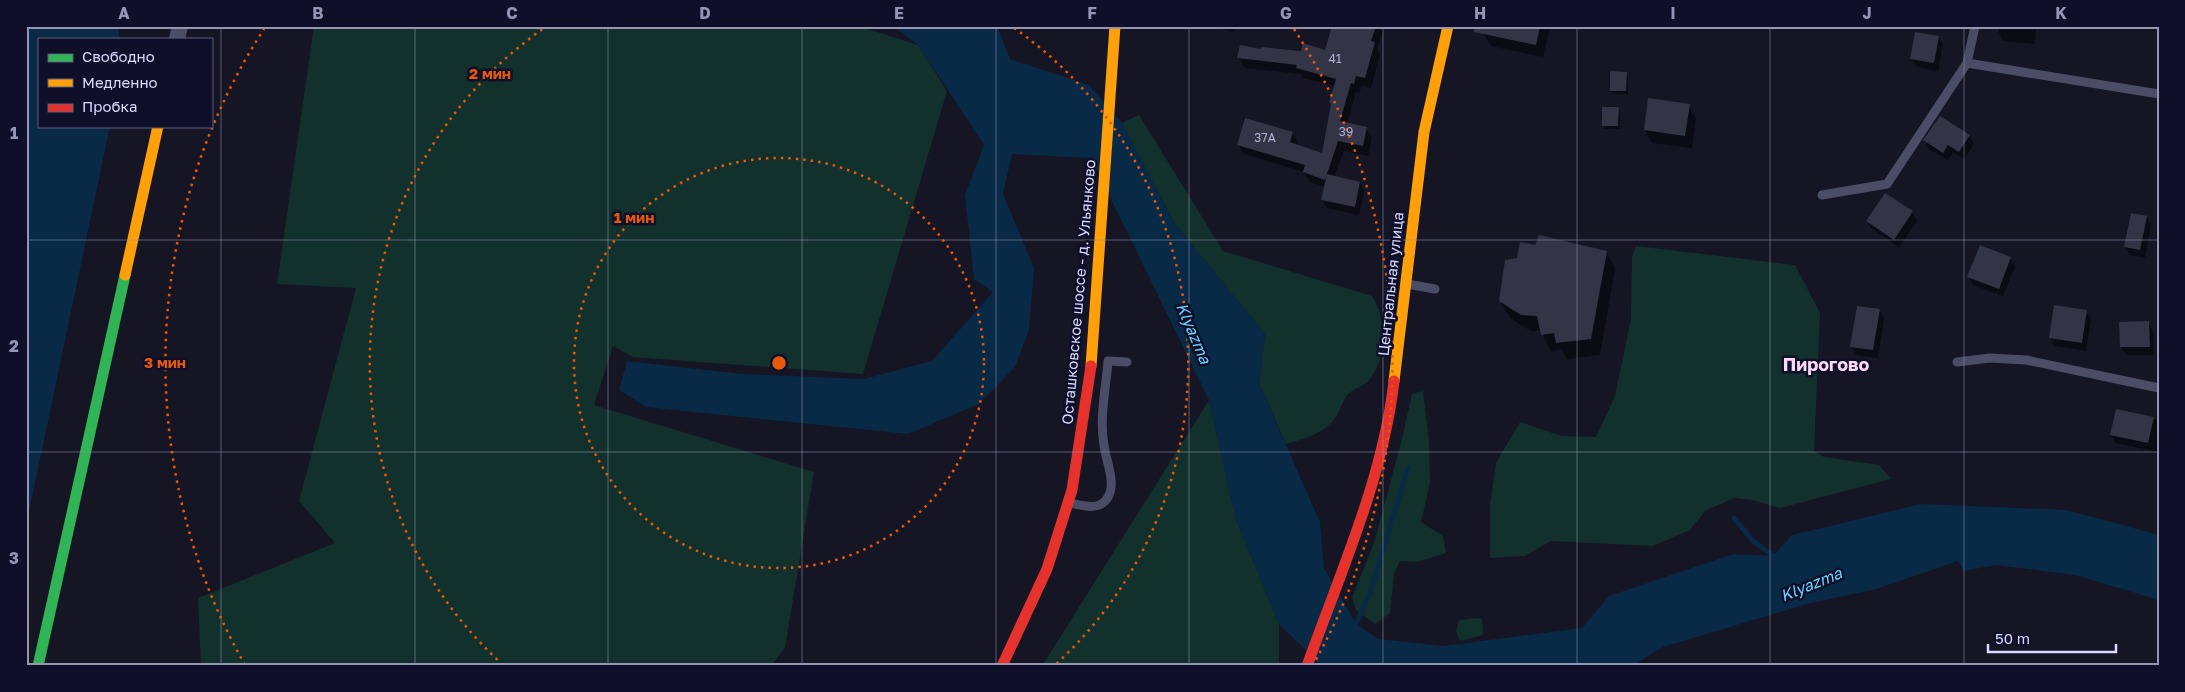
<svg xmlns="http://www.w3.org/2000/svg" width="2185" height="692" font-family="'Golos Text',sans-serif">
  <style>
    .green { fill: #12312c }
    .water { fill: #082a47 }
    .shadow { fill: #0007 }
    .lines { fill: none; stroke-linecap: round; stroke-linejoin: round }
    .stream { stroke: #082a47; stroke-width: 5 }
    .building { fill: #333446 }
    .lane { stroke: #4a4d65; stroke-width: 9 }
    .street { stroke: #4a4d65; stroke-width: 16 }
    .fast { stroke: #30b455; stroke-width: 11 }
    .slow { stroke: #ff9f0a; stroke-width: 11 }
    .jam { stroke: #e5322d; stroke-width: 11 }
    .grid { fill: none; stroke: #9495b2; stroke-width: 1; stroke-opacity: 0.55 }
    .ring { fill: none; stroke: #e8590c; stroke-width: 2.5; stroke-dasharray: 2.5 5 }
    .labels { text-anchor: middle; stroke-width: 5; stroke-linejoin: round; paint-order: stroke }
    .number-label { font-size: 12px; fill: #afb0d1 }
    .street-label { font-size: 15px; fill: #d8daff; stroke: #0f0f2a }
    .water-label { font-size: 16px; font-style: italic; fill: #66d3ff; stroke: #0f0f2a }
    .quarter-label { font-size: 18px; font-weight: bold; fill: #ffdaf8; stroke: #0f0f2a }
    .centre { fill: #e8590c; stroke: #0f0f2a; stroke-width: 2.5 }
    .ring-label { font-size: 15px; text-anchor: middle; font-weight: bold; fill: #e8590c; stroke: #0f0f2a; stroke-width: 5; stroke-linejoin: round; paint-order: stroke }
    .neatline { fill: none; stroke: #9495b2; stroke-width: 2 }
    .grid-label { font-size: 16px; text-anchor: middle; font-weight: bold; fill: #9495b2 }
  </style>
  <rect width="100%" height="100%" fill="#151524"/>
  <g class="green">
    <polygon points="314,26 858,26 918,45 947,91 863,374 633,357 613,346 594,405 814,472 785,648 771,666 201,666 198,598 335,543 299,501 356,288 277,284"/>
    <path d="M1139,115l84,136 149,45c15,23 15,61 -2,83 -5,7 -16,9 -22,15 -5,6 -7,14 -11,21 -12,19 -31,23 -51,29l-27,-60 6,-50 -91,-111 -52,-100z"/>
    <polygon points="1636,246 1795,265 1820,313 1814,451 1824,457 1879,465 1891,479 1780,508 1752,500 1734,498 1705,511 1690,530 1653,546 1551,541 1525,556 1490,558 1490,505 1496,463 1520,422 1561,436 1596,437 1615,396 1631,319 1632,257"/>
    <polygon points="1423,391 1429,442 1430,483 1421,522 1443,536 1446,553 1417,562 1400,561 1394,574 1390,613 1375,624 1356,610 1352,598 1375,540 1402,439 1412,394"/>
    <polygon points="1209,400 1236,519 1279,624 1279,666 1042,666"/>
    <polygon points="1475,618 1482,619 1483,635 1460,641 1456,631 1459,620"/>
  </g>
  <g class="water">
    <polygon points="26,26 119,26 119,39 39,39 39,126 110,126 26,526"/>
    <polygon points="893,26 997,26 1010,59 1089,85 1122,123 1174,223 1265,334 1259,384 1320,522 1324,568 1356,624 1378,639 1444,646 1582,628 1609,596 1733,554 1773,556 1792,535 1921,504 2067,510 2159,535 2159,600 2075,575 1996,565 1964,571 1958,561 1876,589 1807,604 1663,647 1632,666 1322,666 1279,624 1236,519 1209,400 1091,158 1012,154 1003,194 1034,268 1029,330 1015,367 979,404 908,434 646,407 619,390 627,361 742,374 864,379 932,361 993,292 974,279 965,195 984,145 918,45"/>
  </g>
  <g class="shadow">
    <polygon points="1205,26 1236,26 1235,32"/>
    <polygon points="1361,26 1385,26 1377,49 1380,54 1371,88 1362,85 1359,93 1356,92 1347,124 1366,128 1372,138 1368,156 1344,151 1334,177 1360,183 1364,191 1359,215 1327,208 1322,200 1325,187 1310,182 1304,172 1244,154 1238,144 1292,133 1298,143 1297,146 1323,155 1332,107 1330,103 1335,86 1303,78 1301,74 1245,68 1239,58 1262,50 1326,51"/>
    <polygon points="1486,26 1550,26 1543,57 1491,46 1484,34"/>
    <polygon points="1999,26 2036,26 2035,44 2003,41 1999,33"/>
    <polygon points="1938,37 1943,45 1938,71 1917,67 1912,59"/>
    <polygon points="1626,73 1628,77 1628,94 1613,94 1611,90"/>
    <polygon points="1689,105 1696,118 1692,148 1652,143 1645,130"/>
    <polygon points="1618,108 1620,112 1620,129 1605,129 1603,125"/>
    <polygon points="1969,136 1974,144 1964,159 1953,152 1948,160 1929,149 1925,141"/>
    <polygon points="1912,212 1917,221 1899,247 1872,229 1867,221"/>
    <polygon points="2147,217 2151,225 2145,258 2130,255 2125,247"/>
    <polygon points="1536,246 1606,252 1615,268 1600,355 1567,359 1561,349 1551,351 1541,331 1531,331 1510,318 1500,301 1518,259"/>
    <polygon points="2010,258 2015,267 2003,296 1973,285 1969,277"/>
    <polygon points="1880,310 1884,319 1878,358 1856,355 1852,346"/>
    <polygon points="2086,311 2091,319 2086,351 2055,346 2050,338"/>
    <polygon points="2148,322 2153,331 2154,355 2126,355 2121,347 2120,323"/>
    <polygon points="2116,410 2159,420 2159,452 2116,443 2111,435"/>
  </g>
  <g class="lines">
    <g class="stream">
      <polyline points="1734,518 1753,541 1774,556"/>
      <polyline points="1356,624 1370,593 1408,468"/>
    </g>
  </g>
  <g class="building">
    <polygon points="1332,26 1376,26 1371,41 1375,42 1365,78 1356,76 1354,84 1351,83 1340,121 1367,127 1363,146 1338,141 1325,180 1303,172 1305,165 1237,145 1245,118 1293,132 1290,142 1322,153 1331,104 1329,103 1336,79 1296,68 1297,65 1237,58 1240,45 1261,49 1261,47 1301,51 1303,43 1325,50"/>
    <polygon points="1475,26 1540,26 1536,45 1474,32"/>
    <polygon points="1915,32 1939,36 1934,63 1910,59"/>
    <polygon points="1610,71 1627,72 1626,91 1610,91"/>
    <polygon points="1648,98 1690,104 1685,136 1644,130"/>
    <polygon points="1602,107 1619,107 1618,126 1602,126"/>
    <polygon points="1940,116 1970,135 1959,152 1948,145 1943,153 1923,140"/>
    <polygon points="1327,174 1360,182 1355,207 1321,200"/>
    <polygon points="1885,193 1913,211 1894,240 1866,221"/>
    <polygon points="2131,213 2147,216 2140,250 2124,247"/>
    <polygon points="1539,235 1607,251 1591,339 1556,343 1554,333 1541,335 1537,316 1521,315 1499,301 1505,260 1517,258 1520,242 1535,245"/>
    <polygon points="1980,245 2011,257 1999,289 1967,277"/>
    <polygon points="2054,305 2087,310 2082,343 2049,338"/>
    <polygon points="1857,306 1880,309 1873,350 1850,347"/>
    <polygon points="2149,321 2150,347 2120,347 2119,322"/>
    <polygon points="2116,409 2154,417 2148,443 2110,435"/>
  </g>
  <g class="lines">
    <g class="lane">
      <polyline points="1967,63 2159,94"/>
      <polyline points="1822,195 1887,184 1967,63 1975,26"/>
      <polyline points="1407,284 1435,289"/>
      <polyline points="1957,362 1990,358 2026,360 2159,388"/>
      <path d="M1070,503c11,2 27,8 36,-3 12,-14 0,-38 -2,-55 -5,-27 2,-57 4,-84l19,1"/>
    </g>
    <polyline class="street" points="177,39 180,26"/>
    <polyline class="fast" points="38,666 125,275"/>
    <g class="slow">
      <polyline points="125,275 158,126"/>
      <polyline points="1091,366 1115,26"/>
      <polyline points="1394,381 1424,132 1448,26"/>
    </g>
    <g class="jam">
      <polyline points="1002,666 1047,569 1072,490 1091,366"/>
      <path d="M1307,666c33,-93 76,-187 87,-285"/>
    </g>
  </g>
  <path class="grid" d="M221,26v640M415,26v640M608,26v640M802,26v640M996,26v640M1189,26v640M1383,26v640M1577,26v640M1770,26v640M1964,26v640M26,240h2133M26,452h2133"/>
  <g class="ring">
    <circle cx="779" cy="363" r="205"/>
    <path d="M503 665A409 409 0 0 1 544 28M1014 28A409 409 0 0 1 1055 665"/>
    <path d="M245 665A614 614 0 0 1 264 29M1294 29A614 614 0 0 1 1313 665"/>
  </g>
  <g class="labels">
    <g class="number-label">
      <text x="1335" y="63">41</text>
      <text x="1346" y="136">39</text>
      <text x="1265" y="142">37А</text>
    </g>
    <g class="street-label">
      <text transform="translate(1391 284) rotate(-84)" y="5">Центральная улица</text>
      <text transform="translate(1079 292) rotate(-85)" y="5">Осташковское шоссе - д. Ульянково</text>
    </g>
    <g class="water-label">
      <text transform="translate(1194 333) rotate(67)" y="6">Klyazma</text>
      <text transform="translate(1811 584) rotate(-22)" y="6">Klyazma</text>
    </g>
    <g class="quarter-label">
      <text x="1826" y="371">Пирогово</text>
    </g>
  </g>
  <circle cx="779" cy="363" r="8" class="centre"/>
  <g class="ring-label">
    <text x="490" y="79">2 мин</text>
    <text x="634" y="223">1 мин</text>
    <text x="165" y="368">3 мин</text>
  </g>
  <rect width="2185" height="692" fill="none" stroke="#0f0f2a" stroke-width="55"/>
  <rect x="38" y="38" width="175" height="90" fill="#0f0f2a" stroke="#5f607f"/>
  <rect x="48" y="54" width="25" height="8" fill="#30b455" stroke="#5f607f"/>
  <text x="82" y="62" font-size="15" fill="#d8daff">Свободно</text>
  <rect x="48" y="79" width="25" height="8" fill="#ff9f0a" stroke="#5f607f"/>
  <text x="82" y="88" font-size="15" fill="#d8daff">Медленно</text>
  <rect x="48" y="104" width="25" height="8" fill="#e5322d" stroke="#5f607f"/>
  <text x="82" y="112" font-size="15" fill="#d8daff">Пробка</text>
  <path d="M1988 644v8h128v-8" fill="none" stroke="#d8daff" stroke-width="2.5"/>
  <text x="1995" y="644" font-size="15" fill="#d8daff" stroke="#0f0f2a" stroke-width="4" paint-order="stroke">50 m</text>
  <rect x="28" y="28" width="2130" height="636" class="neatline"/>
  <g class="grid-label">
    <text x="124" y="19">A</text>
    <text x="318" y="19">B</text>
    <text x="512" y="19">C</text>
    <text x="705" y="19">D</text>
    <text x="899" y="19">E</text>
    <text x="1092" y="19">F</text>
    <text x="1286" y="19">G</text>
    <text x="1480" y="19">H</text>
    <text x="1673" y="19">I</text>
    <text x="1867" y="19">J</text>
    <text x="2061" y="19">K</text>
    <text x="14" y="139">1</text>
    <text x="14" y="352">2</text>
    <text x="14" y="564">3</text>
  </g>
</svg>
